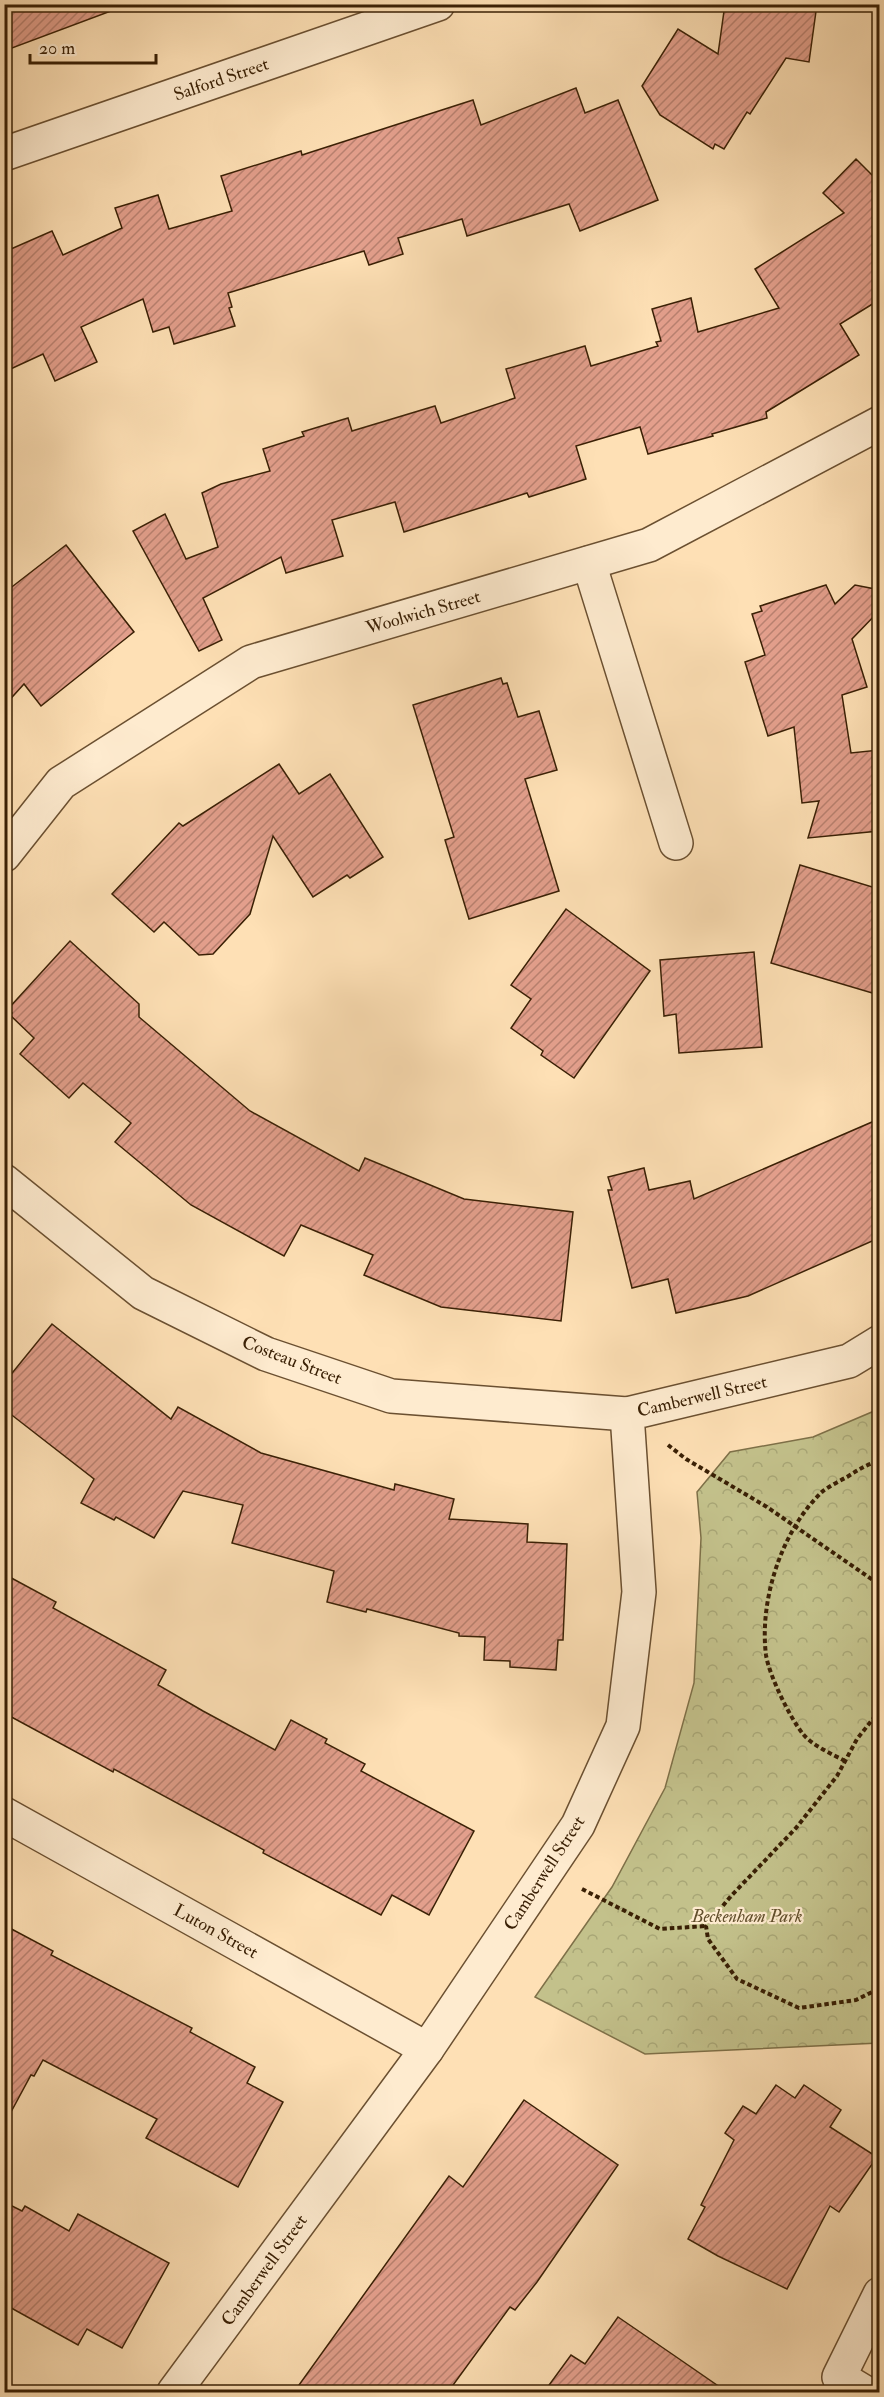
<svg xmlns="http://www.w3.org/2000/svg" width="884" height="2397" font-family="'IM FELL Double Pica',serif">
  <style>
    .forest { fill: url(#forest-crowns); stroke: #7e7048; stroke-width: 1.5 }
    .building { fill: url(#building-hatch); stroke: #3a2005; stroke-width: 1.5 }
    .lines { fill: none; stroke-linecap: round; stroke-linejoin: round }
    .minor-casing { stroke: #6b5031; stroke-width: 36 }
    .path { stroke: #3a2005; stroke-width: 4; stroke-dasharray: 4.5 3; stroke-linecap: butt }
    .minor { stroke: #feebcf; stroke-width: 33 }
    .labels { text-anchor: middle; stroke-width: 4.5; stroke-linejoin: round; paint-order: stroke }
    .street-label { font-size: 18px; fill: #3a2005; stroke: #feebcf }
    .park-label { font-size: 18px; font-style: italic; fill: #63502d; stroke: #feebcf }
  </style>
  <defs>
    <pattern id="forest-crowns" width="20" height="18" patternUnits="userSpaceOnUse" patternTransform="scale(1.5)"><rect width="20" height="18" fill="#c3c18b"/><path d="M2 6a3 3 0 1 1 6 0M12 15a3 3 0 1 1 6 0" fill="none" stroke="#a8a676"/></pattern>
    <pattern id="building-hatch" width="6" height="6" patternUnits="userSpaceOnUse" patternTransform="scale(1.5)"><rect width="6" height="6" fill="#e39f8c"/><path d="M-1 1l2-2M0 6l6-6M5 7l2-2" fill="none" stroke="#b98170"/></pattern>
  </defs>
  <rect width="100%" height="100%" fill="#fee0b5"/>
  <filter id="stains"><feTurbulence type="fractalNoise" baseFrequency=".00333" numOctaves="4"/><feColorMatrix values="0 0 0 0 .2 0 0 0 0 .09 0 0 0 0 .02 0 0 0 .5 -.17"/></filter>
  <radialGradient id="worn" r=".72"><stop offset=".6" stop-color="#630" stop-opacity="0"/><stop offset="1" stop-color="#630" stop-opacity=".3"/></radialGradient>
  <polygon class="forest" points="879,1409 879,2043 645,2054 535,1997 612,1887 665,1788 694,1683 701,1538 697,1492 730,1452 813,1437"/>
  <g class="building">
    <polygon points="4,4 119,4 119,8 4,51"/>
    <polygon points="725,4 817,4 809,62 786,58 750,114 747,112 724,149 715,144 713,149 660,115 642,86 678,29 718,54"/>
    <polygon points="576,88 585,113 618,100 658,200 580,231 569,204 467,236 462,219 398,238 403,254 369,265 364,251 228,293 232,307 229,308 235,326 174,344 169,327 153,332 143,299 81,327 97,362 55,381 43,354 4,372 4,252 52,231 63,255 122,228 115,208 158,195 169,229 232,211 221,176 301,151 302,155 473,100 481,125"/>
    <polygon points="856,159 879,182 879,300 840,324 859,355 766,412 767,418 712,434 713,436 648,454 640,427 576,446 586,479 529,497 527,493 404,532 395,502 332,520 343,556 286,573 281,557 203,598 222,640 199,651 133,531 165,514 186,559 218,547 202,493 221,484 270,471 263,449 304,436 302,432 348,418 352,431 435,406 441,423 515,398 506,369 585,346 591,366 658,346 656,342 661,341 652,309 691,298 698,332 779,308 755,269 844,213 823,193"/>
    <polygon points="66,545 134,632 41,706 24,684 4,706 4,593"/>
    <polygon points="826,585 835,604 855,585 875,589 879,601 879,611 852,639 867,687 842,695 851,753 879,750 879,831 808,838 819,801 802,803 794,727 768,736 745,662 765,655 752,614 762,611 760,606"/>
    <polygon points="501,678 503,684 507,683 518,717 539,711 557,770 525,779 559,891 469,919 445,840 454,837 413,705"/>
    <polygon points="279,764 299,794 330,774 383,857 350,878 347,875 313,897 273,836 250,914 213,954 199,955 164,922 154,932 112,894 179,823 183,826"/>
    <polygon points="800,865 879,889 879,995 771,963"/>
    <polygon points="566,909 650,971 574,1078 541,1055 543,1051 511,1028 531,999 511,985"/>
    <polygon points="70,941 139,1004 139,1017 250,1111 359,1171 365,1158 464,1199 573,1212 561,1321 441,1307 364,1275 373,1255 301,1225 284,1256 191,1205 115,1142 131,1123 83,1083 69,1098 20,1054 34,1038 10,1015 12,1013 8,1009"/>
    <polygon points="754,952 762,1047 679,1053 676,1014 664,1016 660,960"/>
    <polygon points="879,1119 879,1238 748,1296 676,1313 668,1279 632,1288 608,1190 612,1190 608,1177 644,1168 649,1190 690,1181 694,1199"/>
    <polygon points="52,1324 171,1419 178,1407 261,1453 394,1490 395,1484 454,1499 449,1519 528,1524 527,1542 567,1544 563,1640 558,1640 556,1670 510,1667 510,1661 484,1660 485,1637 459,1636 459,1633 367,1609 366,1612 327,1602 334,1571 232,1543 243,1505 183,1491 154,1538 116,1517 114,1520 81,1503 94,1479 4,1409 4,1383"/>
    <polygon points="4,1574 56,1602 53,1608 166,1670 158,1685 203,1711 275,1750 291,1720 327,1739 325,1743 365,1764 361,1771 474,1831 429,1915 392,1895 381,1915 263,1853 264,1850 114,1769 113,1772 4,1713"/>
    <polygon points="4,1925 53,1951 51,1955 192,2028 190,2032 255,2067 247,2083 283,2102 238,2187 146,2138 157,2119 43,2060 34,2076 31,2075 4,2125"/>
    <polygon points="776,2085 795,2098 804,2085 841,2110 830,2127 877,2157 839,2212 830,2206 787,2289 718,2256 688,2239 705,2207 701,2205 734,2140 725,2133 743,2106 756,2114"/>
    <polygon points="524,2100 618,2165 537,2282 515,2310 510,2307 448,2392 294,2392 449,2176 463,2187"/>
    <polygon points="4,2202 22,2211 25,2206 69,2231 78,2214 169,2263 122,2348 87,2329 78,2345 4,2304"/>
    <polygon points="618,2317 672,2354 727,2392 544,2392 571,2355 585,2364"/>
  </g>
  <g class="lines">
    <g class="minor-casing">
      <g id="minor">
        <polyline points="4,154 438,4"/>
        <polyline points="589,563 676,843"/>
        <polyline points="4,855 61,783 251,662 649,545 880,423"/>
        <polyline points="4,1181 143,1293 266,1354 391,1396 627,1414"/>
        <polyline points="4,1814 427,2049"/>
        <polyline points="174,2392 427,2049 578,1825 623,1726 639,1592 627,1414 849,1361 880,1342"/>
        <polyline points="864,2392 839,2377 880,2294"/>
      </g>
    </g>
    <g class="path">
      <polyline points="668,1445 686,1459 767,1507 880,1585"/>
      <polyline points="880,1710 857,1739 837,1776 796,1828 731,1896 706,1926 708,1939 737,1979 799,2008 856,2000 880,1988"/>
      <path d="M845,1761c-13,-7 -32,-15 -42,-27 -13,-16 -34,-59 -37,-79 -7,-55 16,-126 57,-164 7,-5 16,-10 24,-14 11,-7 20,-13 33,-16"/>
      <polyline points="582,1889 660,1929 706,1926"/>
    </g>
    <use href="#minor" class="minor"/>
  </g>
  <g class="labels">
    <g class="street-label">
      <text transform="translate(221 79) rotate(-19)" y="6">Salford Street</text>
      <text transform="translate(423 612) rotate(-16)" y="6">Woolwich Street</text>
      <text transform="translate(292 1360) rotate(21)" y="6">Costeau Street</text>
      <text transform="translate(702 1396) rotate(-13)" y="6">Camberwell Street</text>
      <text transform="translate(544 1873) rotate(-57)" y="6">Camberwell Street</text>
      <text transform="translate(216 1931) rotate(29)" y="6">Luton Street</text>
      <text transform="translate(264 2270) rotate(-54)" y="6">Camberwell Street</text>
    </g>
    <g class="park-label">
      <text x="747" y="1922">Beckenham Park</text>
    </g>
  </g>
  <rect width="884" height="2397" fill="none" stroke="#fee0b5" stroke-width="24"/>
  <rect x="6" y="6" width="872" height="2385" fill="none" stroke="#3a2005" stroke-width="3"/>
  <rect x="12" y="12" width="860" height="2373" fill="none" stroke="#3a2005" stroke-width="1.5"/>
  <path d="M30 54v9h126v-9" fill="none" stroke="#3a2005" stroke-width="3"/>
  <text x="39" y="54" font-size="18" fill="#3a2005" stroke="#feebcf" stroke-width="4.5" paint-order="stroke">20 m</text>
  <rect width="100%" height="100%" filter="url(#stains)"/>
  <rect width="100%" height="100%" fill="url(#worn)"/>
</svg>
